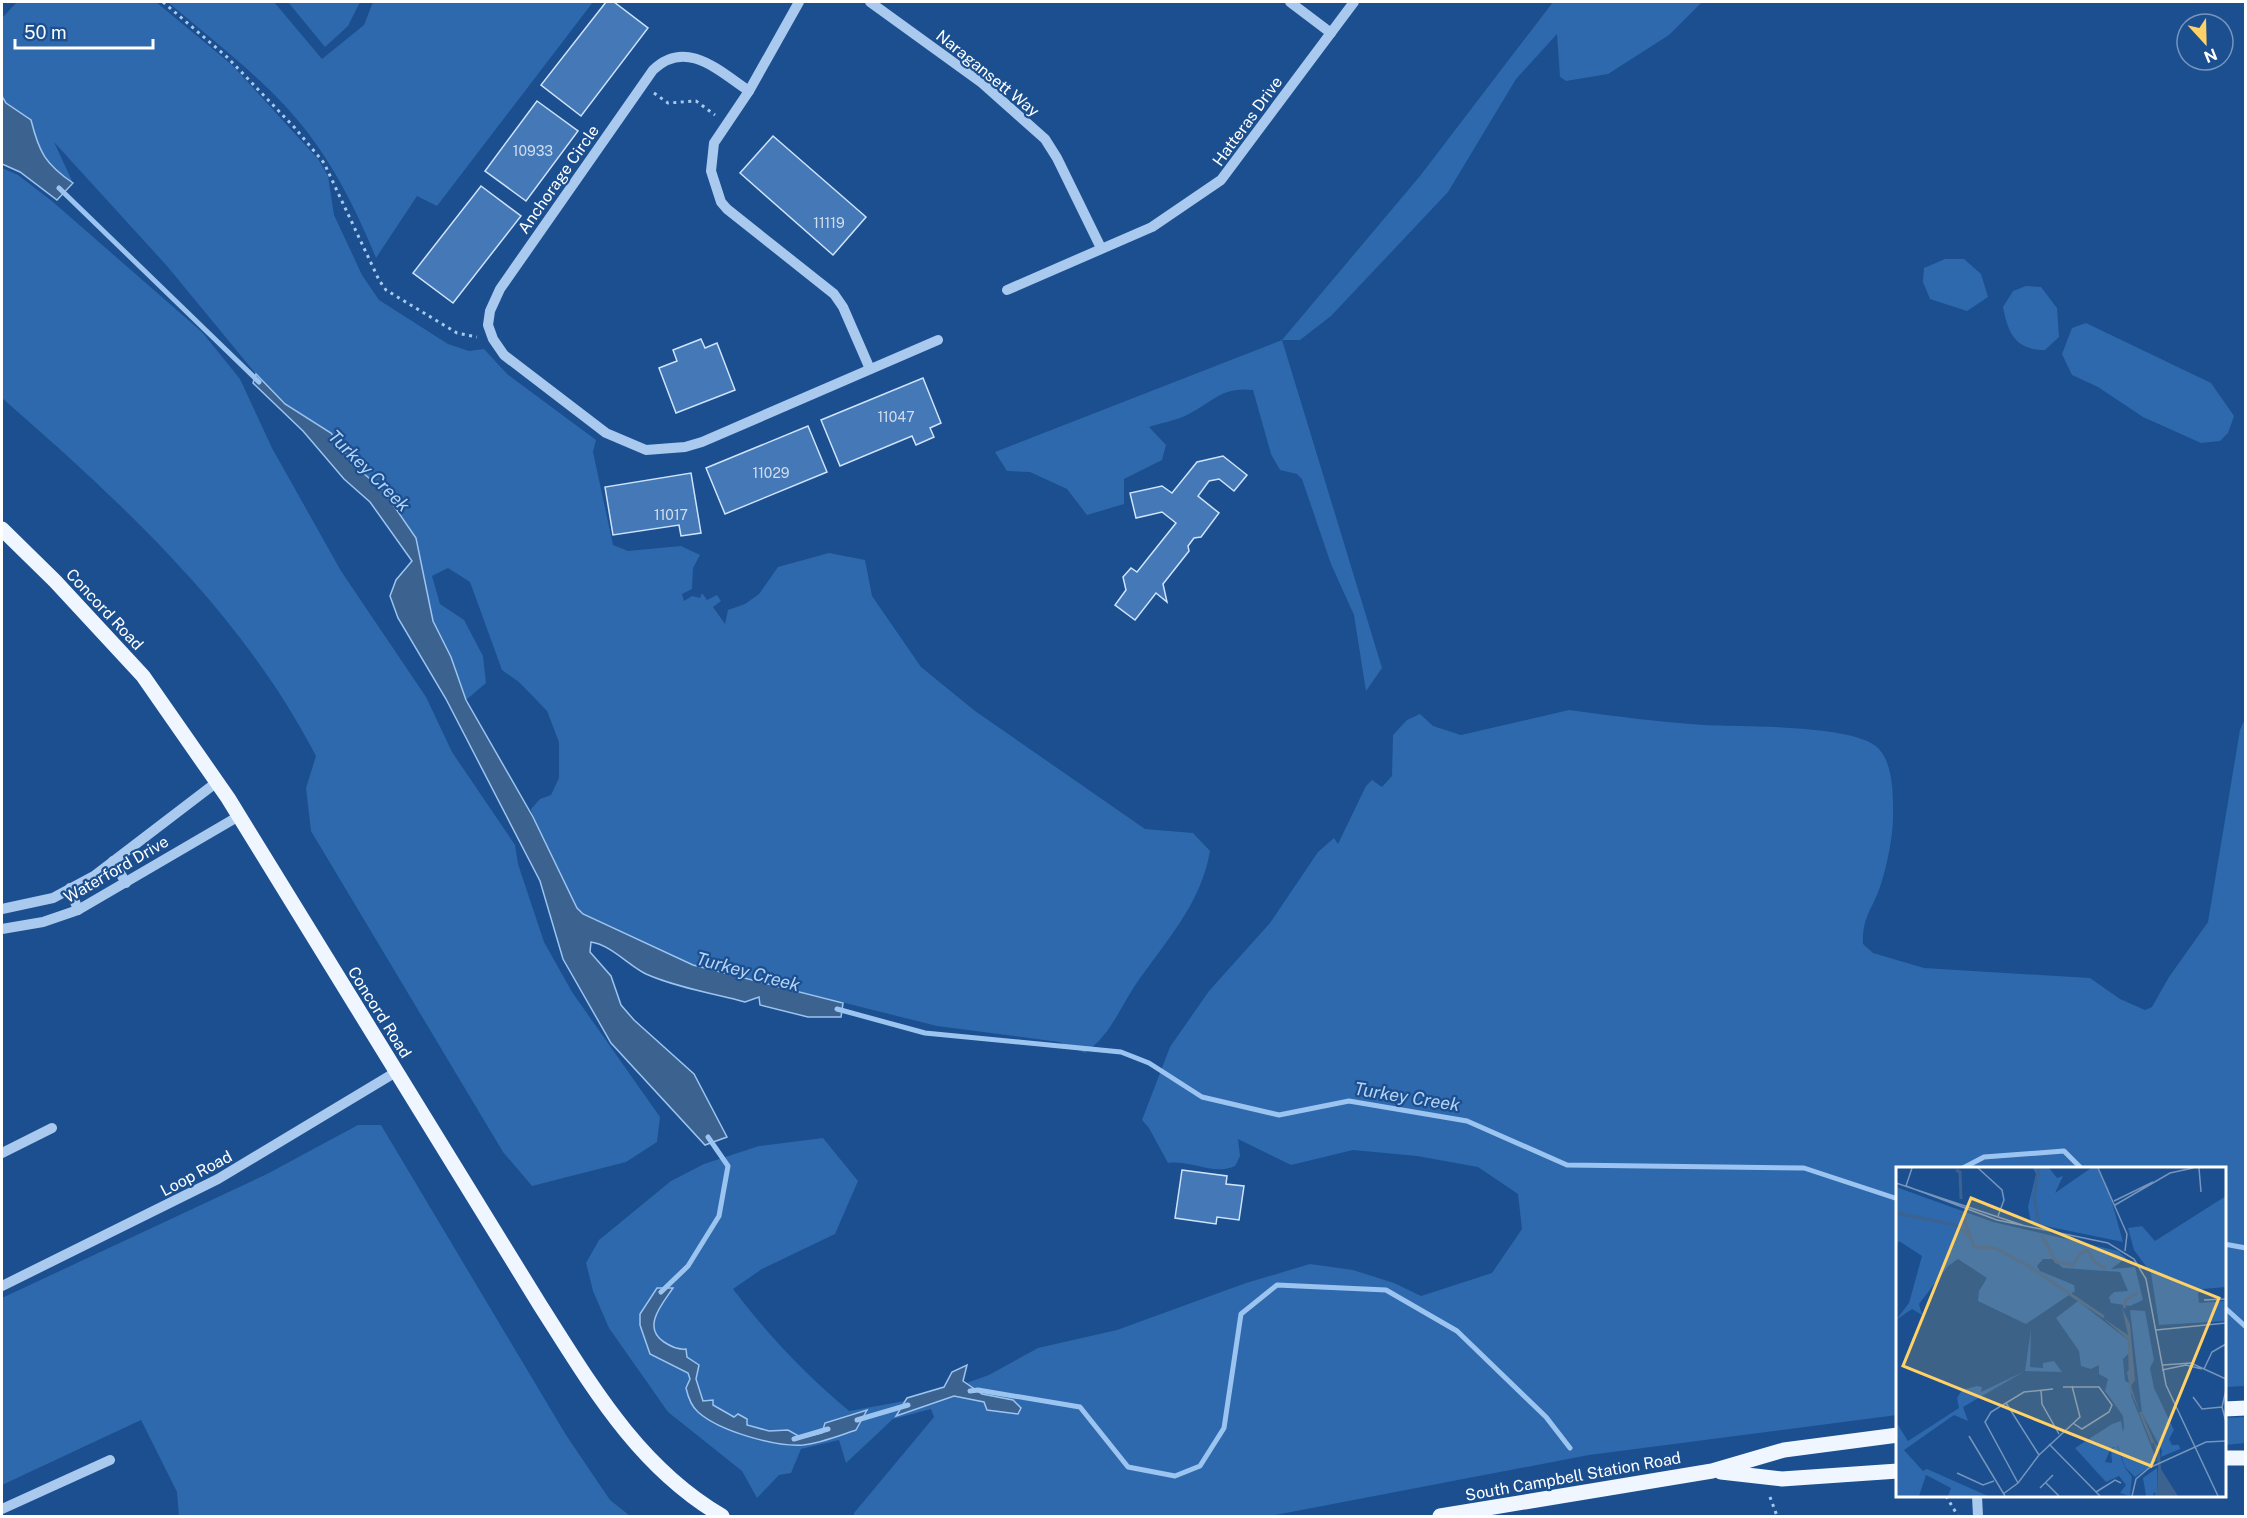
<svg xmlns="http://www.w3.org/2000/svg" width="2247" height="1518" font-family="'Public Sans',sans-serif">
  <style>
    .green { fill: #2e69ad }
    .water { fill: #3c6290; stroke: #9cc4f0; stroke-width: 1.5 }
    .lines { fill: none; stroke-linecap: round; stroke-linejoin: round }
    .stream { stroke: #9cc4f0; stroke-width: 5 }
    .building { fill: #4478b7; stroke: #cfe3fa; stroke-width: 1.5 }
    .path { stroke: #a9c9ee; stroke-width: 3; stroke-dasharray: 3 4.5; stroke-linecap: butt }
    .minor { stroke: #a9c9ee; stroke-width: 10 }
    .major { stroke: #f0f6ff; stroke-width: 15 }
    .labels { text-anchor: middle; stroke-width: 4.5; stroke-linejoin: round; paint-order: stroke }
    .number-label { font-size: 14px; fill: #d0dded }
    .street-label { font-size: 16px; fill: #fff; stroke: #1b4f8f }
    .water-label { font-size: 18px; font-style: italic; fill: #b5d3f5; stroke: #1b4f8f }
    .inset-river { fill: none; stroke: #3c6290; stroke-width: 3 }
    .inset-road { fill: none; stroke: #7695bc; stroke-width: 1.5 }
    .view { fill: #ffd166; fill-opacity: 0.15; stroke: #ffd166; stroke-width: 3 }
    .inset-edge { fill: none; stroke: #fff; stroke-width: 3 }
  </style>
  <rect width="100%" height="100%" fill="#1b4f8f"/>
  <g class="green">
    <path d="M17,2h139l76,63 86,94 10,17 6,39 28,60 17,25 69,44 21,7 15,-2 23,25 89,66 -3,12 20,93 15,6 53,-5 19,9 -7,13 -1,21 -10,5 2,7 8,-5 8,2 2,-5 5,7 10,-5 4,6 -8,6 12,17 3,-14 17,-6 14,-10 19,-27 51,-14 36,7 7,36 49,71 54,44 170,118 48,4 17,18c-9,54 -46,92 -76,136 -16,25 -24,48 -49,66l-26,-11 -122,-16 -244,-61 -110,-51 -6,-6 -44,-91 -2,-8 9,-10 11,-4 8,-17v-36l-12,-31 -28,-29 -17,-12 -32,-88 -22,-14 -16,8 8,28 24,16 19,36 3,27 -20,17 -15,-43 -18,-36 -17,-83 -33,-48 -27,-23 -25,-34 -46,-29 -29,-30 -89,-108 -113,-124 19,41c-28,-19 -34,-31 -42,-63l-26,-17 -3,-7v-78z"/>
    <path d="M168,2h106l48,57 42,-34 9,-23h220l-156,204 -20,-10 -41,62c-16,-39 -35,-79 -60,-114 -39,-56 -97,-98 -148,-142z"/>
    <polygon points="288,2 360,2 348,26 325,47"/>
    <path d="M1553,2h149l-33,33 -61,39 -42,7 -6,-4 -3,-43 -41,45 -68,113 -117,124 -31,24h-18l100,328 -16,23 -12,-76 -23,-51 -29,-85 -5,-5 -17,-4 -9,-16 -18,-64c-32,-4 -41,13 -68,26 -11,5 -24,7 -36,11l17,18 -4,15 -38,19v25l-37,11 -20,-26 -37,-17 -23,-1 -12,-19 287,-112 138,-164z"/>
    <path d="M2,168l16,7 35,27 149,130 38,47 32,69 69,123 85,126 26,55 63,93 3,19 26,78 28,50 88,125 -3,25 -31,20 -94,24 -29,-34 -192,-321 -5,-43 10,-32c-74,-143 -194,-253 -314,-358z"/>
    <polygon points="1945,259 1964,259 1981,274 1988,297 1967,311 1930,299 1923,282 1924,268"/>
    <path d="M2026,286l15,1 16,21 2,29 -14,13c-30,0 -37,-17 -42,-43l10,-16z"/>
    <polygon points="2086,323 2211,383 2234,416 2228,433 2220,441 2201,443 2143,417 2098,387 2072,375 2062,354 2072,328"/>
    <path d="M1569,710c44,6 90,12 135,15 35,2 150,-1 174,23 16,16 15,49 15,69 0,20 -6,48 -12,67 -8,25 -19,32 -18,60l10,9 51,15 166,10 30,21 25,11 7,-3 17,-30 39,-55 32,-192 5,-11v667l-20,1 -1,-219h-326l-1,247 -308,40 -319,61h-416v-3l80,-96 -3,-8 -38,10 -47,44 -7,-23 -38,9 -10,24 -12,2 -22,23 -15,-27 -74,-59 -59,-84 -16,-37 -7,-28 13,-23 72,-59 33,-17 55,-18 64,-8 35,43 -23,53 -73,35 -29,20c35,46 72,85 116,122l78,-14 62,-22 49,-27 79,-18 129,-47 64,-19 43,6 41,13 27,13 71,-23 30,-44 -4,-35 -40,-27 -61,-11 -64,-6 -62,15 -53,-26 2,17 -5,10c-20,10 -45,-6 -67,-3l-19,-35 -7,-8 28,-73 39,-56 61,-68 48,-71 16,-14 4,6 28,-58 6,-6 10,7 10,-11 1,-41 14,-15 13,-6 13,12 28,9z"/>
    <polygon points="358,1125 381,1125 566,1435 610,1500 630,1516 179,1516 177,1492 141,1420 2,1485 2,1298 267,1174"/>
    <polygon points="2245,1417 2245,1443 2225,1445 2225,1418"/>
  </g>
  <g class="water">
    <path d="M2,96l4,7 25,17c8,32 14,44 42,63l-16,17 -37,-28 -18,-8z"/>
    <path d="M256,374l29,30 46,29 25,34 27,23 33,48 17,83 18,36 15,43 67,117 44,91 6,6 110,51 150,38 -2,14h-33l-48,-12 -1,-8 -14,5c-30,-8 -70,-15 -99,-28 -18,-9 -35,-29 -55,-32l-1,10 21,24 10,29 13,15 60,54 33,63 -22,8 -94,-102 -48,-84 -23,-78 -94,-182 -48,-81 -8,-22 6,-16 16,-19 -42,-59 -26,-23 -41,-48 -50,-48z"/>
    <path d="M657,1288h16c-10,15 -32,39 -9,54 6,4 15,8 22,7l1,8 12,8 -3,14 7,22 10,-1v5l21,12 4,-3 9,5v6l22,6 19,-1 14,8 20,-5 3,-10 42,-13 -11,20c-18,6 -35,13 -53,15 -28,2 -84,-14 -105,-33 -7,-6 -10,-15 -12,-24l4,-9 -2,-6 -38,-19 -10,-29v-11z"/>
    <polygon points="967,1365 963,1381 982,1394 1013,1400 1021,1408 1018,1414 987,1410 984,1402 954,1396 896,1416 907,1398 944,1387 952,1372"/>
  </g>
  <g class="lines">
    <g class="stream">
      <polyline points="59,188 259,382"/>
      <polyline points="837,1009 925,1033 1121,1052 1149,1063 1202,1097 1279,1115 1349,1101 1467,1121 1567,1165 1804,1168 1898,1199"/>
      <polyline points="1963,1168 1984,1157 2064,1151 2081,1168"/>
      <polyline points="2224,1244 2246,1248"/>
      <polyline points="661,1292 688,1266 719,1216 728,1166 708,1137"/>
      <polyline points="2224,1307 2246,1327"/>
      <polyline points="970,1391 978,1390 1080,1407 1128,1467 1175,1476 1200,1466 1224,1428 1241,1314 1277,1285 1386,1290 1457,1331 1546,1417 1570,1448"/>
      <polyline points="857,1420 908,1405"/>
      <polyline points="794,1439 828,1429"/>
    </g>
  </g>
  <g class="building">
    <polygon points="606,2 614,2 648,28 581,116 541,85"/>
    <polygon points="537,101 578,131 526,201 485,171"/>
    <polygon points="773,136 866,217 833,255 740,173"/>
    <polygon points="481,186 521,216 453,303 413,273"/>
    <polygon points="701,339 705,348 717,343 735,390 676,413 659,368 677,361 673,350"/>
    <polygon points="923,378 941,423 930,428 934,437 916,445 912,436 840,466 821,420"/>
    <polygon points="808,426 827,472 725,514 706,468"/>
    <polygon points="1223,456 1247,475 1234,491 1219,479 1209,481 1198,496 1219,513 1201,537 1194,538 1188,546 1189,551 1163,584 1167,602 1156,593 1135,620 1115,605 1126,590 1123,577 1131,568 1137,572 1176,523 1162,512 1136,518 1130,493 1162,486 1172,493 1197,462"/>
    <polygon points="691,473 701,533 681,536 679,525 613,535 605,487"/>
    <polygon points="1182,1170 1227,1176 1226,1184 1244,1186 1239,1220 1217,1217 1216,1224 1175,1218"/>
  </g>
  <g class="lines">
    <g class="path">
      <polyline points="163,2 227,57 295,128 324,163 379,280 386,290 457,333 477,337"/>
      <polyline points="654,93 668,103 696,101 715,115"/>
      <polyline points="1946,1496 1958,1516"/>
      <polyline points="1770,1497 1777,1516"/>
    </g>
    <g class="minor">
      <polyline points="799,2 749,91 714,143 711,171 721,202 727,209 834,294 843,307 870,369"/>
      <polyline points="870,2 982,83 1045,139 1057,158 1101,248"/>
      <polyline points="1290,2 1331,33"/>
      <path d="M749,91c-30,-20 -63,-53 -96,-21l-153,219 -10,22 -2,14 5,14 11,16 102,78 40,17 39,-3 17,-5 236,-102"/>
      <polyline points="1007,290 1152,227 1221,180 1354,2"/>
      <polyline points="113,861 126,883"/>
      <polyline points="70,888 78,910"/>
      <polyline points="2,909 53,898 94,876 217,782"/>
      <polyline points="2,929 43,922 78,910 239,816"/>
      <polyline points="2,1153 52,1128"/>
      <polyline points="2,1286 218,1179 396,1072"/>
      <polyline points="1977,1496 1978,1516"/>
      <polyline points="2,1509 110,1460"/>
    </g>
    <g class="major">
      <path d="M2,529l53,52 88,95 85,122 312,507c51,80 98,162 182,211"/>
      <polyline points="2224,1409 2246,1408"/>
      <polyline points="2224,1458 2246,1458"/>
      <polyline points="1721,1472 1782,1479 1898,1471"/>
      <polyline points="1440,1516 1712,1471 1784,1450 1898,1435"/>
    </g>
  </g>
  <g class="labels">
    <g class="number-label">
      <text x="533" y="156">10933</text>
      <text x="829" y="228">11119</text>
      <text x="896" y="422">11047</text>
      <text x="771" y="478">11029</text>
      <text x="671" y="520">11017</text>
    </g>
    <g class="street-label">
      <text transform="translate(988 73) rotate(39)" y="6">Naragansett Way</text>
      <text transform="translate(1247 121) rotate(-54)" y="6">Hatteras Drive</text>
      <text transform="translate(558 179) rotate(-55)" y="6">Anchorage Circle</text>
      <text transform="translate(105 609) rotate(47)" y="6">Concord Road</text>
      <text transform="translate(116 869) rotate(-30)" y="6">Waterford Drive</text>
      <text transform="translate(380 1012) rotate(58)" y="6">Concord Road</text>
      <text transform="translate(196 1173) rotate(-28)" y="6">Loop Road</text>
      <text transform="translate(1573 1476) rotate(-10)" y="6">South Campbell Station Road</text>
    </g>
    <g class="water-label">
      <text transform="translate(369 471) rotate(45)" y="6">Turkey Creek</text>
      <text transform="translate(748 972) rotate(15)" y="6">Turkey Creek</text>
      <text transform="translate(1407 1097) rotate(9)" y="6">Turkey Creek</text>
    </g>
  </g>
  <g transform="translate(1896 1167)">
    <rect width="330" height="330" fill="#1b4f8f"/>
    <path d="M137,1h16l8,10 6,-2 -8,17 36,-25h6l11,20 15,54 -92,-19 -3,-16 8,-33zM0,20l97,35 125,29 8,7 -15,11 24,-2 8,33 -13,6 -19,-3 -2,-6 5,-5 14,-1 -8,-19 -57,-4 -11,-9h-9l-6,7 3,5 34,14 1,6 -49,33 -48,-23 1,-10 8,-13 -29,-19 -10,7 -29,38 3,11 -10,-6 -16,11 13,-17 13,-47 -23,-15 -3,5zM330,29v91l-23,2 -5,4 1,10 26,-2 1,20 -67,4 -8,-52 -17,-23 -6,-22 14,-2 13,15zM182,134l50,39 1,13 -6,6 2,22 4,2 -2,-11 4,-4v27l26,66 -22,16 -10,-10 -7,-21 -7,2 -6,14 7,1 -1,-13 6,-4 8,22 7,9 -2,19 -10,-3 6,-8 -7,-9 -13,6 -31,-34 37,-24 9,-3 2,11 1,-5 -1,-11 -18,-25 3,-12 -9,-5v-9l-8,4 -10,-3 -2,-15 -23,-33zM234,143l15,1 9,49 -4,8 4,20 20,42 -5,9 3,6h7l1,4 -19,8 1,-6 -20,-38zM135,162l-1,38 13,1v-5l11,-2 8,11 -37,-1 -62,36 5,14 -14,-6 -50,35 19,21 4,-2 61,27h-40l3,-8 -25,-13 -7,21h-23v-74l12,19 51,-33 -2,-10 5,-8 15,-4 5,1 -1,5 44,-21zM261,301v28l-3,-4 -1,4h-7l-3,-18z" fill="#2e69ad"/>
    <path d="M226,141l8,16 5,56 -4,6 9,27 -11,-25 -1,-48 -25,-22 25,17zM258,275l6,8 1,19 17,27h-25l4,-3 1,-27z" fill="#3c6290"/>
    <path class="inset-river" d="M143,1l-5,29 5,28M60,3l4,2 1,27M65,45l9,23M0,46l59,12 15,11 4,11 21,1 35,19 74,50M146,69l14,26 17,3 7,-11 7,-4 8,12 11,7M228,141l2,-8 11,-7M244,245l13,31"/>
    <path class="inset-road" d="M82,1l24,22 2,10 -6,16M202,1l29,66 -2,17M303,1l2,24M0,16l129,43M10,19l6,-18M10,19l91,34 111,23 26,16 12,20 20,106 52,111M218,34l39,-19M219,38l55,-32 23,-5M308,133l22,-1M260,163l70,-7M267,198l28,-2 35,16M308,202l8,-17 14,-8M266,203l24,-5 16,4M167,220h36l13,18 -3,7 -27,17 -9,-6M145,223l1,14 17,30M330,223l-4,17 4,15M297,230l9,12 20,-2M110,236l33,52M73,269l36,60M153,277l51,52M61,306l26,12 11,-4M149,315l14,14M122,316l-33,-61 6,-10 33,-20 29,-3M144,321l13,-13M200,325l19,-12 6,3M107,327l15,-11 21,-28 41,-38 -8,-31M236,329l4,-17 13,-11 57,-26 20,-1"/>
    <path class="view" d="M75,31l248,100 -68,168 -248,-100z"/>
    <rect width="330" height="330" class="inset-edge"/>
  </g>
  <rect width="2247" height="1518" fill="none" stroke="#ffffff" stroke-width="6"/>
  <g transform="translate(2205 42) rotate(158)"><circle r="28" fill="#1b4f8f" stroke="#7695bc" stroke-width="1.5"/>
  <path d="M0-4.5L10 22L0 15L-10 22Z" fill="#ffd166"/>
  <text y="-9" font-size="16" font-weight="bold" text-anchor="middle" fill="#ffffff">N</text>
  </g>
  <path d="M15 39v9h138v-9" fill="none" stroke="#ffffff" stroke-width="3"/>
  <text x="24" y="39" font-size="18" fill="#ffffff" stroke="#1b4f8f" stroke-width="4.5" paint-order="stroke">50 m</text>
</svg>
